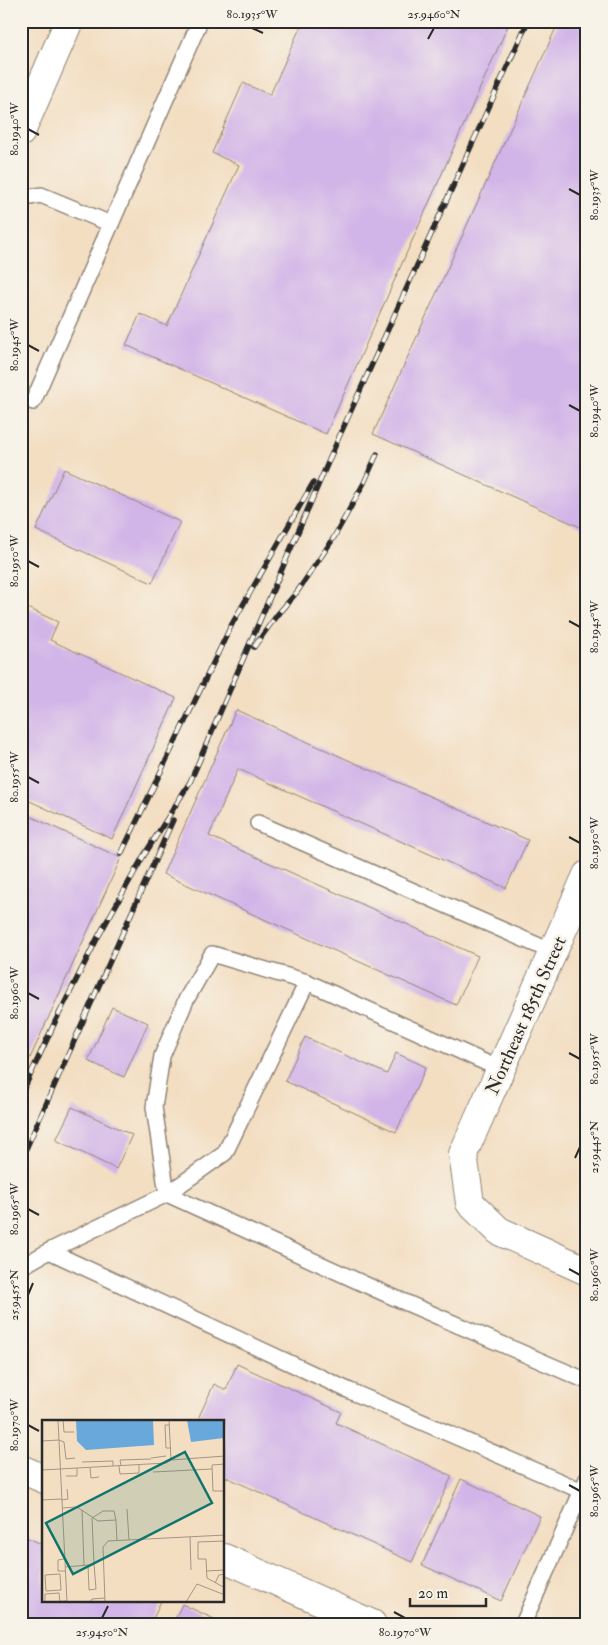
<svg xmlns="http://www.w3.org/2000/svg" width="608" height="1645" font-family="'IM FELL Double Pica',serif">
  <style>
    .building { fill: #d2b5e8 }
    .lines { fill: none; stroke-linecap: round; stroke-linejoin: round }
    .service-casing { stroke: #8f8476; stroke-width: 18 }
    .minor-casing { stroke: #8f8476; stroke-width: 30 }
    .tertiary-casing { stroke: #8f8476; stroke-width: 30 }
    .service { stroke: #fff; stroke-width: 15 }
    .minor { stroke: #fff; stroke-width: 28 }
    .tertiary { stroke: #fff; stroke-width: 28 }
    .rail-casing { stroke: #2b2b2b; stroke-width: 5.5 }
    .rail { stroke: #f7f3e8; stroke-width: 4; stroke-dasharray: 11; stroke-linecap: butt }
    .ticks { fill: none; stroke: #2b2b2b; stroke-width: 2 }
    .labels { text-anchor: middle; stroke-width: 5; stroke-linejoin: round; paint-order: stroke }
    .street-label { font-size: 19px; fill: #2b2b2b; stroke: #f7f3e8 }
    .inset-road { fill: none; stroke: #a39686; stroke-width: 1 }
    .view { fill: #0f766e; fill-opacity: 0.15; stroke: #0f766e; stroke-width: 2.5 }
    .inset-edge { fill: none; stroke: #2b2b2b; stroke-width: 2.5 }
    .neatline { fill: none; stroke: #2b2b2b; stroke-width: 2 }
    .ticks-label { font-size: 12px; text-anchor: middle; fill: #2b2b2b }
  </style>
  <rect width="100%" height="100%" fill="#f7f3e8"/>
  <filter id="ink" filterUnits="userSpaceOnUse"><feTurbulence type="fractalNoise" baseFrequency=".02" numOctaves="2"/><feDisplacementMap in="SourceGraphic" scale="10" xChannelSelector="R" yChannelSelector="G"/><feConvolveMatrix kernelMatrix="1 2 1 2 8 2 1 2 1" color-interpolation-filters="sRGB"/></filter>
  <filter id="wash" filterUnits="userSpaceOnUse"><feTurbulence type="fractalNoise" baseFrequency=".0096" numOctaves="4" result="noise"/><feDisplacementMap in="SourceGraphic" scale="20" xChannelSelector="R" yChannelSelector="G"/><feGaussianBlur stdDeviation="1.12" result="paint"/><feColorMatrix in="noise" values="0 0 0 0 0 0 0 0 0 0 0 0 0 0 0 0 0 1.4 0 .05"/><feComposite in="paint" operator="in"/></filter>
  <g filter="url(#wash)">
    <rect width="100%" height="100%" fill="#f3dec2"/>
    <g id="blocks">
      <g class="building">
        <polygon points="303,21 510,21 326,434 126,345 140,314 167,326 239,165 212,153 243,83 270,95"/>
        <polygon points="559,21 587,21 587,530 373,434"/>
        <polygon points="64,469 180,522 152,583 36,530"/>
        <polygon points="21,605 58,622 50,640 176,698 112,839 21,797"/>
        <polygon points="236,710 528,840 506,888 238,769 209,836 478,956 456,1005 163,874"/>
        <polygon points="21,812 121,858 21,1078"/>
        <polygon points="112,1007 148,1023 124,1077 88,1061"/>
        <polygon points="305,1037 387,1074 396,1053 426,1067 396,1132 285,1081"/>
        <polygon points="72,1107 132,1135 116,1169 56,1140"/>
        <polygon points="237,1364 341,1412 336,1423 452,1476 412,1562 224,1476 224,1421 197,1421 214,1384 226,1390"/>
        <polygon points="461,1479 540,1516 501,1601 422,1565"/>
        <polygon points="21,1535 44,1545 44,1601 161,1601 151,1624 21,1624"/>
        <polygon points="182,1604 225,1624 173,1624"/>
      </g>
    </g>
  </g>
  <g filter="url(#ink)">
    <use href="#blocks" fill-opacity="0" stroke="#8f8476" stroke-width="1"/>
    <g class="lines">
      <g class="service-casing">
        <g id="service">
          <polyline points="21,199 41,195 111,224"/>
          <polyline points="33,402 200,21"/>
          <polyline points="258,823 553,952"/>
          <polyline points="307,982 212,954 186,1000 162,1056 154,1107 167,1194 386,1294 587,1381"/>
          <polyline points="49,1251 350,1391 582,1491"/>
          <polyline points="21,1267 49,1251 167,1194 225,1153 307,982 502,1070"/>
          <polyline points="523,1624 587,1479"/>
        </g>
      </g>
      <g class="minor-casing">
        <polyline id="minor" points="21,132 69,21"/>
      </g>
      <g class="tertiary-casing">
        <g id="tertiary">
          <polyline points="587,875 463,1154 470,1203 499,1231 587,1271"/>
          <polyline points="21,1469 44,1479"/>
          <polyline points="224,1558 372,1624"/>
        </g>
      </g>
      <use href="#service" class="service"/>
      <use href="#minor" class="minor"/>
      <use href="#tertiary" class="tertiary"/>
      <g class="rail-casing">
        <g id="rail">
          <polyline points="254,647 277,615 297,592 333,539 364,483 377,454"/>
          <polyline points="121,854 232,624 313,483"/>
          <polyline points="21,1095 56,1020 98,937 143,857 190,782 339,437 528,21"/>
          <polyline points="21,1160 173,820"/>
        </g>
      </g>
      <use href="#rail" class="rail"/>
    </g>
  </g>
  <path class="ticks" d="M252,28l11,5M428,39l6,-11M28,129l11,6M569,189l11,6M28,345l11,6M569,405l11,6M28,561l11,6M569,621l11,6M28,777l11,6M569,837l11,6M28,993l11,6M569,1053l11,6M575,1158l5,-11M28,1209l11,6M569,1269l11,6M28,1295l5,-12M28,1425l11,6M569,1485l11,6M394,1612l11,6M102,1618l6,-12"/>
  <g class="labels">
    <g class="street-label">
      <text transform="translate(525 1015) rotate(-66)" y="7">Northeast 185th Street</text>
    </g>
  </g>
  <g transform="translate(42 1420)">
    <rect width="182" height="182" fill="#f3dec2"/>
    <path d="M34,0h77l1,25 -68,5 -9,-9zM145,0h37v18l-33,4z" fill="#68a8db"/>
    <path class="inset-road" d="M16,0l9,182M21,0l1,12h10M127,0l2,40M127,5h-4l1,23h5M17,20l5,2 2,17 9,-1M0,21l17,-1M109,38l15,-2M40,42l31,-1v5M183,44l-13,1 1,26h12M77,46l1,8 19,-1v-8M79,46l-1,-6 31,-1M48,48l1,10 8,-1M0,50l124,-7 5,-3 54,-4M111,52l59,-3M24,56h11v-8M0,80l19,-1M19,80l7,-1 -1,-10M20,88l15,-1 21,14 18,-1 1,21M85,89l2,31M40,90l2,55M148,117l1,33M183,121l-27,1v17h8l1,19 18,10M22,139l-6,1v11h7M52,144l-2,-46 11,-7h11l2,9M23,147l23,-2 1,25 7,-1 -2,-25 -6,1M164,151l19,-1M18,154l1,16 -15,1 -1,-16zM173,163l4,-8 6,-1M3,182v-8l14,-1 1,9M3,182l22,-1M48,182l2,-3 13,-1M63,182l-2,-55 5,-6 117,-6M144,182l11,-18 28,11"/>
    <path class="view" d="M143,32l27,51 -139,71 -27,-51z"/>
    <rect width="182" height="182" class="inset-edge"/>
  </g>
  <rect width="608" height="1645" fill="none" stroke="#f7f3e8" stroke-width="55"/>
  <path d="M410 1598v8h76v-8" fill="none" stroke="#2b2b2b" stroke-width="2.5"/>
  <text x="418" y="1598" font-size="15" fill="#2b2b2b" stroke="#f7f3e8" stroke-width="4" paint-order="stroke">20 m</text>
  <rect x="28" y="28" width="552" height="1590" class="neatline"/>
  <g class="ticks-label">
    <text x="252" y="18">80.1935°W</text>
    <text x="434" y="18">25.9460°N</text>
    <text transform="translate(14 129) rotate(-90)" y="4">80.1940°W</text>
    <text transform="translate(594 195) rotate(-90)" y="4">80.1935°W</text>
    <text transform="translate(14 345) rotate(-90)" y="4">80.1945°W</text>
    <text transform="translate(594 411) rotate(-90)" y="4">80.1940°W</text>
    <text transform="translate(14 561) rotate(-90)" y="4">80.1950°W</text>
    <text transform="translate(594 627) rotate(-90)" y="4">80.1945°W</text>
    <text transform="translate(14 777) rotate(-90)" y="4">80.1955°W</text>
    <text transform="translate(594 843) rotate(-90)" y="4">80.1950°W</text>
    <text transform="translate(14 993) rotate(-90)" y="4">80.1960°W</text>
    <text transform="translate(594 1059) rotate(-90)" y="4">80.1955°W</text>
    <text transform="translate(594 1147) rotate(-90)" y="4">25.9445°N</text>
    <text transform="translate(14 1209) rotate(-90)" y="4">80.1965°W</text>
    <text transform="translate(594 1275) rotate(-90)" y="4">80.1960°W</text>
    <text transform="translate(14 1295) rotate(-90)" y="4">25.9455°N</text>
    <text transform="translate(14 1425) rotate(-90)" y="4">80.1970°W</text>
    <text transform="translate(594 1491) rotate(-90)" y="4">80.1965°W</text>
    <text x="102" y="1636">25.9450°N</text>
    <text x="405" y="1636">80.1970°W</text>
  </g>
</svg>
